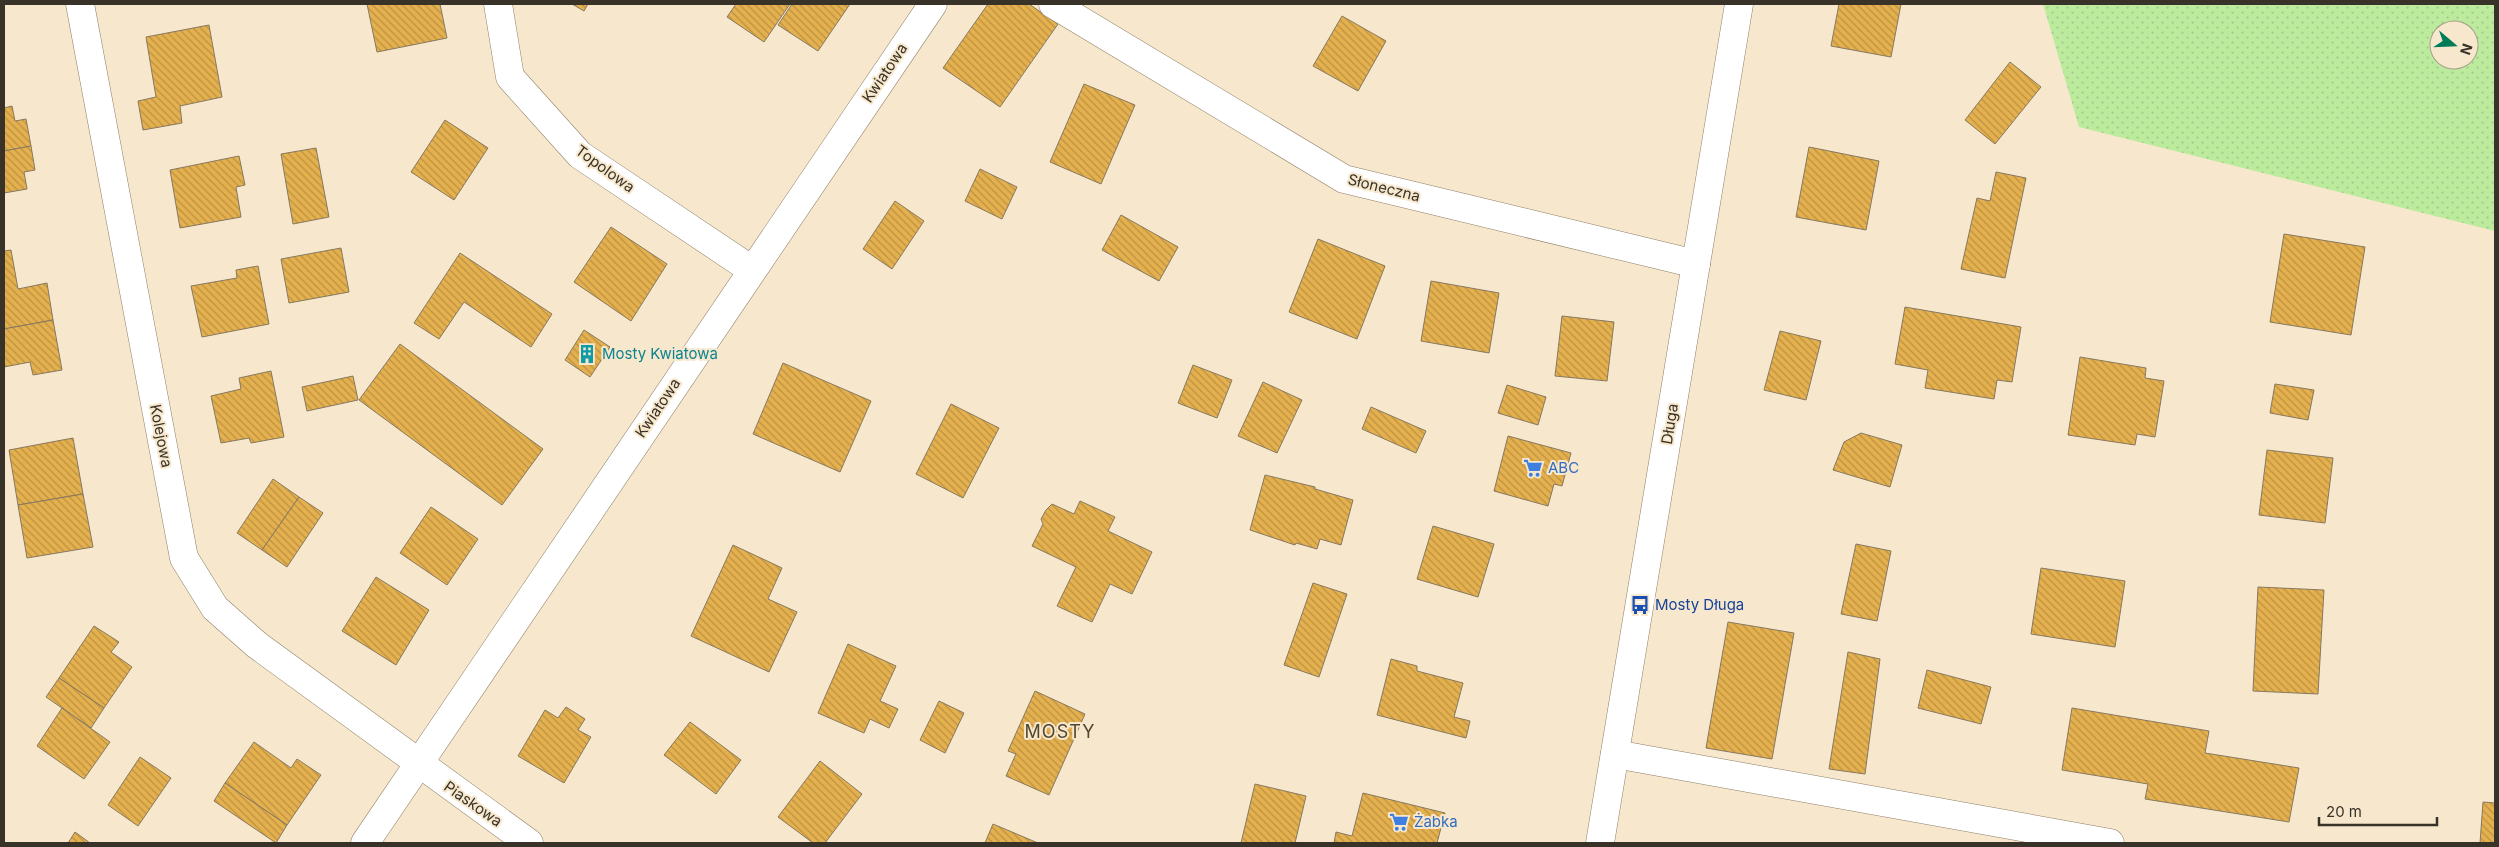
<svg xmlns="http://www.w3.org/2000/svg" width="2499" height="847" font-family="Inter,sans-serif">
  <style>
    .green { fill: url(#green-dots); fill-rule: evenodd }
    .building { fill: url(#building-back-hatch); stroke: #867860 }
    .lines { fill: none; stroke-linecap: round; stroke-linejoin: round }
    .minor-casing { stroke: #8d7f67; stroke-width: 29 }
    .secondary-casing { stroke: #8d7f67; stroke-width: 29 }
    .minor { stroke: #fff; stroke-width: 28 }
    .secondary { stroke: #fff; stroke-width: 28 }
    .labels { text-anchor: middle; stroke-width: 4; stroke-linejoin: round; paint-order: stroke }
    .street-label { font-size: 15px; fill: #383228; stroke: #f7e8cd }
    .culture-label { font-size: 15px; fill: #0d838f; stroke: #f7e8cd; text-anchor: start }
    .shop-label { font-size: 15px; fill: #366cbe; stroke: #f7e8cd; text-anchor: start }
    .transit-label { font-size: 15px; fill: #164399; stroke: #f7e8cd; text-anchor: start }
    .quarter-label { font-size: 18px; letter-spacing: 1px; fill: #544730; stroke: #f7e8cd }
  </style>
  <defs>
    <pattern id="green-dots" width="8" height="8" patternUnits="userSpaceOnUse" patternTransform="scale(1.25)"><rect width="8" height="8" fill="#bceb9e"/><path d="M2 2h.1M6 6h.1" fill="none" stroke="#a2ca88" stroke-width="1.8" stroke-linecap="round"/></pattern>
    <pattern id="building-back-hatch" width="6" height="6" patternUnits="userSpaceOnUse" patternTransform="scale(1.25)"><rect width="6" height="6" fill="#e5b14f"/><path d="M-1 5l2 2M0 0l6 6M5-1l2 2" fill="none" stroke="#bb9142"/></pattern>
  </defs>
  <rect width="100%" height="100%" fill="#f7e8cd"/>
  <path class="green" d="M2043,4h452v227l-416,-104zM2439,30h30v30h-30z"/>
  <g class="building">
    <polygon points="367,4 440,4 447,38 377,52"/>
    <polygon points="572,4 588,4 584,11"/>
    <polygon points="736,4 790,4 764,42 727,17"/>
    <polygon points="792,4 850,4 818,51 778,25"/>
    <polygon points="988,4 1029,4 1058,24 1000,107 943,68"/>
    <polygon points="1839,4 1901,4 1891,57 1831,46"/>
    <polygon points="1342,16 1386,41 1358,91 1313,66"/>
    <polygon points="209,25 222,97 180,106 182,123 143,130 138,101 156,97 146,37"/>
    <polygon points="2010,62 2041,87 1995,144 1965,120"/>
    <polygon points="1084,84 1135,105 1101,184 1050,162"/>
    <polygon points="12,106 15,121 26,119 31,146 4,151 4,108"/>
    <polygon points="445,120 488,148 454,200 411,172"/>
    <polygon points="31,146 35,170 24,172 27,189 4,193 4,151"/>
    <polygon points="1809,147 1879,161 1866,230 1796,217"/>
    <polygon points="316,148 329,217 293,224 281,154"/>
    <polygon points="239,156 245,185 236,187 241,217 180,228 170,170"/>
    <polygon points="980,169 1017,187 1002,219 965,201"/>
    <polygon points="1996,172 2026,178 2005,278 1961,269 1977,198 1990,201"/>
    <polygon points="895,201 924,221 892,269 863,249"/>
    <polygon points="1121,215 1178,247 1159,281 1102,250"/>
    <polygon points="611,227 667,264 631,321 574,282"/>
    <polygon points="2284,234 2365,247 2351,335 2270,322"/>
    <polygon points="1318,239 1385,266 1357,339 1289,312"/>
    <polygon points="341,248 349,292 289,303 281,259"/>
    <polygon points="11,250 18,289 47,283 53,320 4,329 4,251"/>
    <polygon points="460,253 552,314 531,347 464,302 439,339 414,323"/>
    <polygon points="258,266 269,324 202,337 191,286 237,278 236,270"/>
    <polygon points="1431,281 1499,293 1489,353 1421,341"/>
    <polygon points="1905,307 2021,327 2012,382 1997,380 1994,399 1925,388 1928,370 1895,364"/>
    <polygon points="1562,316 1614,322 1607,381 1555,376"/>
    <polygon points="53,320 62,370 33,375 30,362 4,367 4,329"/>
    <polygon points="584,330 610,347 590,377 565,360"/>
    <polygon points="1780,331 1821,341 1806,400 1764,390"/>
    <polygon points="400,344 543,449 502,505 359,400"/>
    <polygon points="2080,357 2146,368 2145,378 2164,381 2155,437 2137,434 2135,445 2068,435"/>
    <polygon points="783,363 871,401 840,472 753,434"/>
    <polygon points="1193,365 1232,380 1217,418 1178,403"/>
    <polygon points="271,371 284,437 251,443 249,438 221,443 211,396 241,389 239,378"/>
    <polygon points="353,376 358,400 307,411 302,387"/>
    <polygon points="1263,382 1302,400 1277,453 1238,436"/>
    <polygon points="2275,384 2314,390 2308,420 2270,413"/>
    <polygon points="1507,385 1546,397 1538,425 1498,413"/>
    <polygon points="951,404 999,428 963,498 916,474"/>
    <polygon points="1371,407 1426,431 1416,453 1362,429"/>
    <polygon points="1861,433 1902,445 1890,487 1833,470 1844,442"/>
    <polygon points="1508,436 1571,453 1562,486 1554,484 1548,506 1494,491"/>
    <polygon points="73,438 83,494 18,505 9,450"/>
    <polygon points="2267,450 2333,458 2325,523 2259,515"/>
    <polygon points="1265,475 1315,487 1315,489 1353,500 1341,545 1320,539 1317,549 1296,543 1295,545 1250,530"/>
    <polygon points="273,479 299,497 262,550 237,533"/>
    <polygon points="83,494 93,547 27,558 18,505"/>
    <polygon points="299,497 323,513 287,567 262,550"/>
    <polygon points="1080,501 1115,517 1108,531 1152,552 1132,594 1110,584 1092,622 1057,606 1076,567 1032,546 1043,524 1041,519 1046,510 1052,504 1074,514"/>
    <polygon points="431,507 478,539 447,585 400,553"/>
    <polygon points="1433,526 1494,544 1478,597 1417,579"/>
    <polygon points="1856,544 1891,551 1877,621 1841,614"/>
    <polygon points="733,545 782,568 768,599 797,612 769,672 691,636"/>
    <polygon points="2041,568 2125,581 2115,647 2031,634"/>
    <polygon points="376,577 429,610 396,665 342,631"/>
    <polygon points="1313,583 1347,594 1319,677 1284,665"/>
    <polygon points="2258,587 2324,590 2318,694 2253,691"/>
    <polygon points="1728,622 1794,633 1772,759 1706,748"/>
    <polygon points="94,626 119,642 111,652 132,667 104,708 59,678"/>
    <polygon points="848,644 896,666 880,701 898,709 889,728 870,719 864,733 818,713"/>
    <polygon points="1848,652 1880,659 1865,774 1829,769"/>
    <polygon points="1391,659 1417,666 1417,671 1463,683 1454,717 1470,721 1466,738 1377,715"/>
    <polygon points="1927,670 1991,687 1981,724 1918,708"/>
    <polygon points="59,678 104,708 91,728 46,697"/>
    <polygon points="1035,691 1085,714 1049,795 1006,776 1016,754 1008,751"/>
    <polygon points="939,701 964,713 945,753 920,740"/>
    <polygon points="566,707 585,719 578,730 591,737 564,783 518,756 545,710 558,718"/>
    <polygon points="62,708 110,742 84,779 37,746"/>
    <polygon points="2072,708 2209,731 2205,753 2299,768 2289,822 2145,799 2148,784 2062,770"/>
    <polygon points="690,722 741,760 716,794 664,755"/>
    <polygon points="254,742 291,768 297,759 321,775 287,825 225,783"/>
    <polygon points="140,757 171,778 138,826 108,805"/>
    <polygon points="820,761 862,794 825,843 813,843 778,817"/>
    <polygon points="225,783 287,825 276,843 214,801"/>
    <polygon points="1255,784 1306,796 1295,843 1241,843"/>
    <polygon points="1363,793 1445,813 1437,843 1334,843 1336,832 1352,836"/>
    <polygon points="2483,802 2495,803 2495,843 2480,843"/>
    <polygon points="993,824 1038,843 985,843"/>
    <polygon points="75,832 90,843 68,843"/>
  </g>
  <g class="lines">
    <g class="minor-casing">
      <g id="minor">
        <polyline points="80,4 184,558 215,608 257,645 529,843"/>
        <polyline points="498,4 510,77 580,155 752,270"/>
        <polyline points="1053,4 1344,179 1696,264"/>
        <polyline points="1615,754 2110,843"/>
        <polyline points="1600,843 1739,4"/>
      </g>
    </g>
    <g class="secondary-casing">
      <polyline id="secondary" points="365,843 933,4"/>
    </g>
    <use href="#minor" class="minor"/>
    <use href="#secondary" class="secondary"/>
  </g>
  <defs>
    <g id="building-bare" transform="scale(1.5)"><path d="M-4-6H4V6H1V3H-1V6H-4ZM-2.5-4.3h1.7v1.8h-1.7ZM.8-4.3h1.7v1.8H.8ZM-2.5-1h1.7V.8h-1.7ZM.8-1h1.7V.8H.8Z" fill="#0f9aa8" stroke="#f7e8cd" stroke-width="2.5" paint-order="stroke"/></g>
    <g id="supermarket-bare" transform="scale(1.5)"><path d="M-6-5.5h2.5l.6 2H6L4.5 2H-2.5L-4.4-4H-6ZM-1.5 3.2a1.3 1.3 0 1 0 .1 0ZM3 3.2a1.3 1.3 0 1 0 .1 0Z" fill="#3f7fe0" stroke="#f7e8cd" stroke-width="2.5" paint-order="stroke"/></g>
    <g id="bus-bare" transform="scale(1.5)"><path d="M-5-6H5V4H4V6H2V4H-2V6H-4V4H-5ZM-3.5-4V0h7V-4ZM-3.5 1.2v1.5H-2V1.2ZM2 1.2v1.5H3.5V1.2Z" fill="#1a4fb4" stroke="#f7e8cd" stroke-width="2.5" paint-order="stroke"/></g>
  </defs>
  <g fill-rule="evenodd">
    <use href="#building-bare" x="587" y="354"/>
    <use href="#supermarket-bare" x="1533" y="468"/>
    <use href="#bus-bare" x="1640" y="605"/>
    <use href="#supermarket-bare" x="1399" y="822"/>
  </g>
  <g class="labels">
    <g class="street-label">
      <text transform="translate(885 73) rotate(-56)" y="5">Kwiatowa</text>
      <text transform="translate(605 169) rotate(36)" y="5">Topolowa</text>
      <text transform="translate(1384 188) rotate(14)" y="5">Słoneczna</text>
      <text transform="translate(658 408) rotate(-56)" y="5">Kwiatowa</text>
      <text transform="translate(1670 424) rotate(-81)" y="5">Długa</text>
      <text transform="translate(161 436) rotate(79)" y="5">Kolejowa</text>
      <text transform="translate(473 804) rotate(35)" y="5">Piaskowa</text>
    </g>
    <g class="culture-label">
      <text x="602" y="359">Mosty Kwiatowa</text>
    </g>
    <g class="shop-label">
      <text x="1548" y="473">ABC</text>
      <text x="1414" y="827">Żabka</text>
    </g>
    <g class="transit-label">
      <text x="1655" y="610">Mosty Długa</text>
    </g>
    <g class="quarter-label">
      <text x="1060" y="738">MOSTY</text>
    </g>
  </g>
  <rect width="2499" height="847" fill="none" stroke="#383228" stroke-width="10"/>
  <g transform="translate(2454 45) rotate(109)"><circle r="24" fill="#f7e8cd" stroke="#ab9f8b"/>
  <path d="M0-4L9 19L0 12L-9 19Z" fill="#007c5a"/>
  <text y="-8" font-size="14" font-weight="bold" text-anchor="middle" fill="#383228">N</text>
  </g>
  <path d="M2319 817v8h118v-8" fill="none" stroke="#383228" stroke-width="2.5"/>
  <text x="2326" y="817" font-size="15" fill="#383228" stroke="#f7e8cd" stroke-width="4" paint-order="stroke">20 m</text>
</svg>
